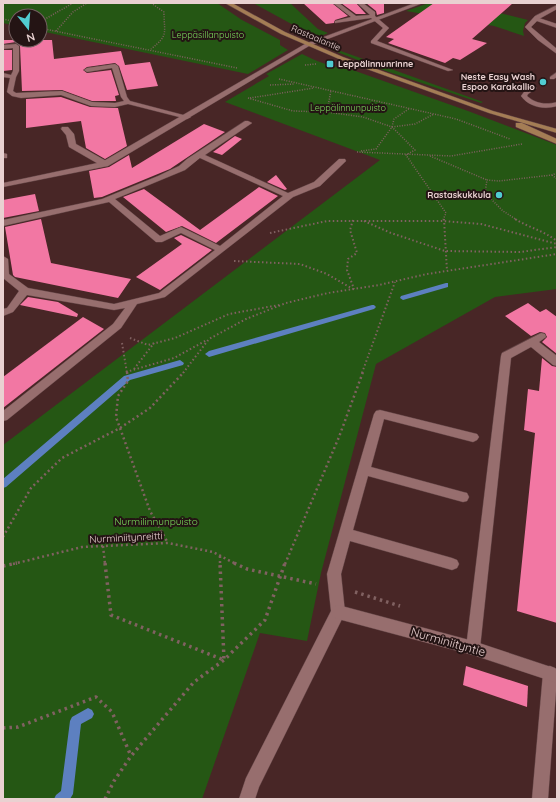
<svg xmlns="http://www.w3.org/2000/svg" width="560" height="802" font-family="Quicksand,sans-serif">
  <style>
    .green { fill: #255714 }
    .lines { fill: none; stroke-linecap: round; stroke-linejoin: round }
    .stream { fill: #5d80c0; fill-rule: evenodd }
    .building { fill: #f277a3 }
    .service-casing { stroke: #624445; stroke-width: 1 }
    .minor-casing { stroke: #624445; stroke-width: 1 }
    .primary-casing { stroke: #624445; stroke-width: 1 }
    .path-far3 { stroke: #806161; stroke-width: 1.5; stroke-dasharray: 1 1.5; stroke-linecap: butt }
    .path-far2 { stroke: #806161; stroke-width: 2; stroke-dasharray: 1.5 2.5; stroke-linecap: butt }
    .path-far1 { stroke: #806161; stroke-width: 2.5; stroke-dasharray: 2 3; stroke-linecap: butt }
    .path { stroke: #806161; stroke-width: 3.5; stroke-dasharray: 2.5 4; stroke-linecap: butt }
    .service { fill: #976e6e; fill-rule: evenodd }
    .minor { fill: #976e6e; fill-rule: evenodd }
    .primary { fill: #a47d55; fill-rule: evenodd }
    .poi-dot { fill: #51ccd1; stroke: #241414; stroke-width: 1.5 }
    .labels { text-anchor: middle; stroke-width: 4; stroke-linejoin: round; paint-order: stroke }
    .far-park-label { font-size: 9px; fill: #7ada5c; stroke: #241414 }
    .far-street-label { font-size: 9px; fill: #e9d1d1; stroke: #241414 }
    .far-poi-label { font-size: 9px; font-weight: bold; fill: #e9d1d1; stroke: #241414; text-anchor: end }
    .park-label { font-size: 10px; fill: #7ada5c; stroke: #241414 }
    .street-label { font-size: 10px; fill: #e9d1d1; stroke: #241414 }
    .near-street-label { font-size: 12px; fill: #e9d1d1; stroke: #241414 }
  </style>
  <rect width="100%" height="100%" fill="#482626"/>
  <g class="green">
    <polygon points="3,3 217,3 242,20 280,40 280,45 288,50 248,74 40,31 40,16 16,16 16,26 3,23"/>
    <polygon points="253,3 290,3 318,29 328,33 317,38"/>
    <polygon points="429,3 459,3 528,20 525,23 523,31 524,36 494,26 406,11"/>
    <polygon points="327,46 483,102 481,103 383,70 332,50"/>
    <path d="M302,54c14,7 28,13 45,14l121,43 89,34v144l-62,8 -119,67 -55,209 -14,68 -47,-8 -58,166h-199v-354l377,-285 -155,-58 44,-26 -3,-2z"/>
  </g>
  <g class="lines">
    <g class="stream">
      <polygon points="446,283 448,283 448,287 403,300 400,298 401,296"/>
      <polygon points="372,305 374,305 376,307 374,309 209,357 205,354 209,351"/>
      <polygon points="180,360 184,363 183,365 130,380 6,487 3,488 3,479 124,376"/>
      <polygon points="88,708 92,710 94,714 92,718 81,724 73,794 70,799 54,799 56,795 61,791 70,721 72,717"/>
    </g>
  </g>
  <g class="building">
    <polygon points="303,3 332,3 348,16 335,20 334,23 326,24"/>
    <polygon points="341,3 356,3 366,14 356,14"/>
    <polygon points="366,3 384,3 384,13 377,15 376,11"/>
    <polygon points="434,3 513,3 472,39 487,43 460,60 453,58 445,63 388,43 394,39 386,37"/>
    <polygon points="3,40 52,40 54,59 121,51 125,65 150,62 158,86 127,90 119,66 115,63 87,67 83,70 87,73 111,70 119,95 115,96 116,101 92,101 62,90 22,91 20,46 16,42 3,44"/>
    <polygon points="3,50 12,50 12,70 3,71"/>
    <polygon points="61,97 90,107 118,108 127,146 105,159 86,148 81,121 26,128 26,99"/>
    <polygon points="204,124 225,132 170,169 102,197 94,198 89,171 109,167 129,155 132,168"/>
    <polygon points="235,136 242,139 222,155 213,152"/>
    <polygon points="276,175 287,189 285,190 267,182"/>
    <polygon points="259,187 278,196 216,243 182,226 166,232 123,197 144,189 200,230"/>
    <polygon points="35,194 39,211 3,218 3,200"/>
    <polygon points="41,219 51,263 131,279 118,298 15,277 13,275 5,227"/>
    <polygon points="181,235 212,250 160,290 136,277 182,244 174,238"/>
    <polygon points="28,297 58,302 78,314 77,317 20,305"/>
    <polygon points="528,303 540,312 546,309 557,317 557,354 542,342 547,337 545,333 540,332 531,336 505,316"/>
    <polygon points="83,317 104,329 3,408 3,377"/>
    <polygon points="542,358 552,366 557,367 557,623 517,611 535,433 524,430 528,389 539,391"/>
    <polygon points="466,666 528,686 527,707 463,685"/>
  </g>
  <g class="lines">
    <g class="service-casing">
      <g id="service">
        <polygon points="333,3 339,3 356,16 370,15 357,3 363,3 375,12 375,16 389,28 377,41 453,70 448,71 371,43 371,41 383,28 371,18 335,23 335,21 351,17"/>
        <polygon points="536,17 557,24 557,28 534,20 533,19"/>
        <polygon points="16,44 19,46 19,71 16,77 13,91 16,93 62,91 92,102 115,103 124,101 121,97 112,68 87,72 84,70 87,68 115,64 118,66 127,97 130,101 191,117 187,119 128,104 115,107 91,106 61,95 21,98 12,96 7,92 10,78 3,77 3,73 11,75 13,71 13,48 3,49 3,45"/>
        <polygon points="557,72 557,77 554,79 550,79 550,77"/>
        <path d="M534,86l3,2 -9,6 -1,2c9,8 19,9 30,6v4c-13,4 -28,1 -36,-10l3,-4z"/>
        <path d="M245,121h3l4,2 -47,32 83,38 26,-11 25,-23h6l1,2 -26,25 -27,11 -128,100 -28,7 -16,24 -114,92 -4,1v-10l110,-87 12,-16 -11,2 -87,-15 -14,17 -10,4v-7l4,-1 12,-17 -16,-13v-22l5,3 1,15 19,14 86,16 45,-11 56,-43 -34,-17 -19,9h-6l-47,-40 -106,24v-6l99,-21 56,-23 21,-10 8,-7zM200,158l83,38 -63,50 -39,-19 -21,9 -45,-37 70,-29z"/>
        <polygon points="62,127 68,127 74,134 76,144 108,162 108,166 102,166 69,147 66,135 61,129"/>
        <polygon points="3,153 7,154 7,158 3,158"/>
        <polygon points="541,333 545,334 546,337 539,342 557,356 557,366 553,365 531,347 511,358 480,648 478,653 473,655 468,653 466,648 501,356 502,353"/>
        <polygon points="380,410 477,434 479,437 477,440 473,442 384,419 371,467 463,492 467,493 469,497 467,501 463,502 368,476 353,530 452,558 457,560 459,564 457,568 452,570 350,541 341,574 345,612 343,617 259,787 255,799 239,799 246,778 331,611 327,574 374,414 376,411"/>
        <polygon points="550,666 555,668 557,678 548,799 532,799 543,673 545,668"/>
      </g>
    </g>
    <g class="minor-casing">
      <g id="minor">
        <polygon points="415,3 423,3 309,46 108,166 3,187 3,183 102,162 305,44"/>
        <polygon points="557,5 557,9 539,19 531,27 557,49 557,54 538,40 525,27 535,16"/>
        <polygon points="338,605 473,641 557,669 557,683 473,655 338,619 333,617 331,612 333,607"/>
      </g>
    </g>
    <g class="primary-casing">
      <g id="primary">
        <polygon points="225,3 232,3 285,32 343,57 493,111 557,129 557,133 489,113 339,59 281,34"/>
        <polygon points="516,123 522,123 557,139 557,144 516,127"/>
      </g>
    </g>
    <g class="path-far3">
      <path d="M151,3l13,9c0,21 5,23 -13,37"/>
      <polyline points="3,19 16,22"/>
      <polyline points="40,22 73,3"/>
      <polyline points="40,28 237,68"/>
      <polyline points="56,31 73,12 87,3"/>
      <polyline points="305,65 316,64"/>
      <polyline points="279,79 456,119 510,139"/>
      <polyline points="270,85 295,84"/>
      <polyline points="248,98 293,111 327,112 363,117 392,127 415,150 406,155 446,213 443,220"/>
      <polyline points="250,98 314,88"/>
      <polyline points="327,112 331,90"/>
      <polyline points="392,127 415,124 434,114"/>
      <polyline points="361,151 376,149 392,127 394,119 410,108"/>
      <polyline points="357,152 451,156 522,144"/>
      <polyline points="430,156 487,180"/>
      <polyline points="552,175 557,179"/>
      <polyline points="517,220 503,211 485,193 487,180 499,181 552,175 557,173"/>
    </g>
    <g class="path-far2">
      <polyline points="444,219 447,271"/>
      <path d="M515,219c15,9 27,11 42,22"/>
      <polyline points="353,220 350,230 357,253 348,259 347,270 354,289"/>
      <polyline points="364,221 391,233 445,251 520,252 557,247"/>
      <polyline points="270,233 327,221 443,221 481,224 557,244"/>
      <polyline points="234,261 300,264 327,274 353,289"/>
      <polyline points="130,338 148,345 175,338 229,314 279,305"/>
      <polyline points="122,343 127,373"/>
      <polyline points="134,369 154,343"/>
      <polyline points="126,372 174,358 207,340"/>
      <polyline points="183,373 209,339 246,319 286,303 328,293 379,285 427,274 557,254"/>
      <polyline points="362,373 395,282"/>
    </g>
    <g class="path-far1">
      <polyline points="127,372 128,381 118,396 116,417 150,511 168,543"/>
      <polyline points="3,537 31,488 62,458 120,428 150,408 184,372"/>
      <polyline points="103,546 105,564"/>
      <polyline points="220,556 220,564"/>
      <polyline points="13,564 82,547 168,543 213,552 236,564"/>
      <polyline points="285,564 339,437 363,372"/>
    </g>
    <g class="path">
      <polyline points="105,563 111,615 224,660 220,563"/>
      <polyline points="234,563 247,569 316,584"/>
      <polyline points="3,566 17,563"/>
      <polyline points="355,592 400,606"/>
      <polyline points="3,728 18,727 96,697 112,712 131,756"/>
      <polyline points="105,799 114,781 131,756 194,682 224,660 265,620 285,563"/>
    </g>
    <use href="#service" class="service"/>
    <use href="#minor" class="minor"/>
    <use href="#primary" class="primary"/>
  </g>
  <g class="poi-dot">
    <rect x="326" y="60" width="8" height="8" rx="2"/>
    <circle cx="543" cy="82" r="4"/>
    <circle cx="499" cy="195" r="4"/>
  </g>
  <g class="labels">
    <g class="far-park-label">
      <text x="208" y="38">Leppäsillanpuisto</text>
      <text x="348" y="111">Leppälinnunpuisto</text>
    </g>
    <g class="far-street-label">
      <text transform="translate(316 38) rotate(23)" y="3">Rastaalantie</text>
    </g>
    <g class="far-poi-label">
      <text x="338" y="67" text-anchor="start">Leppälinnunrinne</text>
      <text x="535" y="80">Neste Easy Wash<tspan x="535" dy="10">Espoo Karakallio</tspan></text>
      <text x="491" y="198">Rastaskukkula</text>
    </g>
    <g class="park-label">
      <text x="156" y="525">Nurmilinnunpuisto</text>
    </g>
    <g class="street-label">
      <text transform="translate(126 537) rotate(-3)" y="4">Nurminiitynreitti</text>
    </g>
    <g class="near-street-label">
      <text transform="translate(448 642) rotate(16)" y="4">Nurminiityntie</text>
    </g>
  </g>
  <rect width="560" height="802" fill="none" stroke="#e9d1d1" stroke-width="8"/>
  <g transform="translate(28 28) rotate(163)"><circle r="19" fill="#241414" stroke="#736060"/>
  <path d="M0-3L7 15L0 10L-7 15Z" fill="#51ccd1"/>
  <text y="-6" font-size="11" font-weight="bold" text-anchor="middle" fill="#e9d1d1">N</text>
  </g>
</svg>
